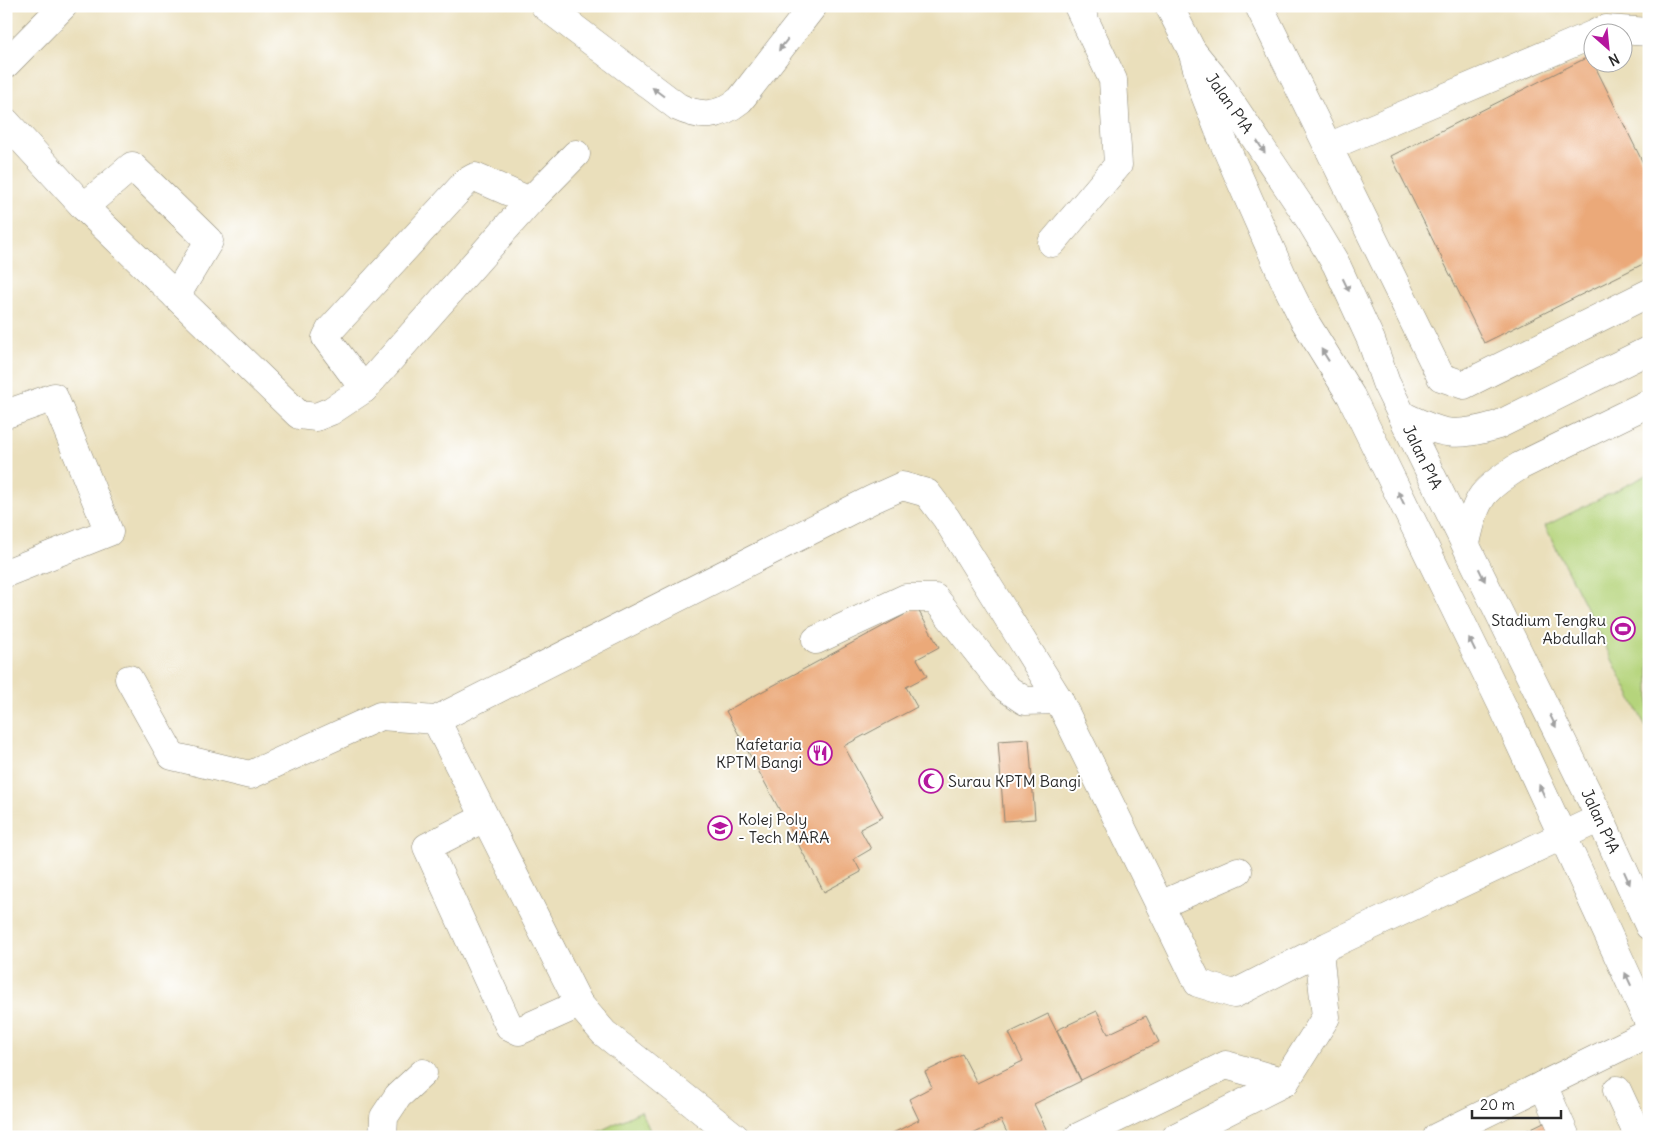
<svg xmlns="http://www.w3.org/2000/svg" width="1655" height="1143" font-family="Delius,sans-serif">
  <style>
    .green { fill: #b5d47b; stroke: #708053 }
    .building { fill: #eba979 }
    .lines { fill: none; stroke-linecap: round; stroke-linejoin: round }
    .minor-casing { stroke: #8a8573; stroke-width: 29 }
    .major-casing { stroke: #8a8573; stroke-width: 29 }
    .minor { stroke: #fff; stroke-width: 28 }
    .major { stroke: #fff; stroke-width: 28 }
    .oneway { fill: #a0a0a0 }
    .labels { text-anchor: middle; stroke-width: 4; stroke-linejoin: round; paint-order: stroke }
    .street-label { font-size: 16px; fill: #2b2b2b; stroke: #fff }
    .poi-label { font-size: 16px; fill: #2b2b2b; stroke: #fff; text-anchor: end }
  </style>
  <rect width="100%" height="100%" fill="#fff"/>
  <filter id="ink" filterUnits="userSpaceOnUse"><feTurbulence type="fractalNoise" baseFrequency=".02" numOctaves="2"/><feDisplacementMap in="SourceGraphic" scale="10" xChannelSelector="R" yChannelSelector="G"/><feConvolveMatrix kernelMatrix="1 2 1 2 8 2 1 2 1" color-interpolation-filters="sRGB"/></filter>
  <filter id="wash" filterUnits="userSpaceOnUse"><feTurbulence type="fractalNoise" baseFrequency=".0096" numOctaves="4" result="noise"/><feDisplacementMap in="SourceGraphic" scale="20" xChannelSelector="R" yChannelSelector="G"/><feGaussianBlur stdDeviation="1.12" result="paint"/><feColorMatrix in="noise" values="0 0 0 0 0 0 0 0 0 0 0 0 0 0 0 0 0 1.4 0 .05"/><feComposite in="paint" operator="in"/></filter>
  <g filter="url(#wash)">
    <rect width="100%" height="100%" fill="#eadfbb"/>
    <g class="green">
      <polygon points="1649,474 1649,733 1545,526"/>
      <polygon points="641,1111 653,1137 588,1137"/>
    </g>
    <g id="blocks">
      <g class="building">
        <polygon points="1590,56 1649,175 1649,261 1484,343 1391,156"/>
        <polygon points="917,608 939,647 917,659 927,676 906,687 917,707 844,746 883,817 860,829 871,849 854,859 861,872 824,892 726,711"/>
        <polygon points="1029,739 1035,819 1004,821 998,741"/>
        <polygon points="1097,1011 1108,1034 1146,1016 1159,1042 1081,1080 1057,1030"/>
        <polygon points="1048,1014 1081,1081 1034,1104 1050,1137 1009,1137 1001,1120 967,1137 885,1137 919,1120 909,1099 932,1087 925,1072 962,1054 977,1083 1023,1061 1009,1033"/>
        <polygon points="1550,1119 1558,1137 1513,1137"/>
      </g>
    </g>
  </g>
  <g filter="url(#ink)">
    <use href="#blocks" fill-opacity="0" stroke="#8a8573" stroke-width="1"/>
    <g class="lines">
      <g class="minor-casing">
        <g id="minor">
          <path d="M545,6l133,101c24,11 41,10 62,-7l73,-94"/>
          <polyline points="1259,6 1441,377 1464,385 1649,293"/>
          <polyline points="1598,32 1606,29 1649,32"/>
          <polyline points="6,64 63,6"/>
          <polyline points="6,122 84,207 299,415 316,417 331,411 364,389 530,201 576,154"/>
          <polyline points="1328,147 1592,35"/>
          <polyline points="84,207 132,166 209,241 176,296"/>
          <polyline points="1052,243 1118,165 1113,80 1078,6"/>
          <polyline points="364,389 326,338 330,330 466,182 475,177 530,201"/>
          <polyline points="6,414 54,397 109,532 6,573"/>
          <path d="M1402,415c41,20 52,23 96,10l151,-75"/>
          <path d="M1466,543c4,-16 7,-34 17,-48 10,-12 24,-21 37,-29l129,-63"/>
          <polyline points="816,640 906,598 935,598 1006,688 1025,701 1059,700"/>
          <polyline points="129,679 172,756 250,775 380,716 436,720 873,499 902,486 927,493 946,518 1059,700 1198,983 1234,994 1328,946 1600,818"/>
          <polyline points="436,720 579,1004 604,1033 735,1137"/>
          <polyline points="484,818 427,847 509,1026 519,1031 579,1004"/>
          <polyline points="1160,905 1238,871"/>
          <polyline points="1543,1085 1566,1137"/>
          <polyline points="1617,1090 1639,1137"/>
          <polyline points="383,1137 384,1117 398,1096 423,1073"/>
          <polyline points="1078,1137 1226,1065 1285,1082"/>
          <polyline points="1176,1137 1285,1082 1326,1017 1319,951"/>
          <polyline points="1437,1137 1649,1033"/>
        </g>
      </g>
      <g class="major-casing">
        <g id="major">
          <polyline points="1169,6 1192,51 1218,83 1311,222 1336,264 1371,340 1386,383 1600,818 1649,926"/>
          <polyline points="1192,51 1203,90 1223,141 1287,286 1304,320 1351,396 1502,705 1649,1023"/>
        </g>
      </g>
      <use href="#minor" class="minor"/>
      <use href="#major" class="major"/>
    </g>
    <defs><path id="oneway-solid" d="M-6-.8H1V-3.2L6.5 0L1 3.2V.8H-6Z" transform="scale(1.25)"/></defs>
    <g class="oneway">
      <use href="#oneway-solid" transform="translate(783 45) rotate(128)"/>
      <use href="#oneway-solid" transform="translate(658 92) rotate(-143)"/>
      <use href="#oneway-solid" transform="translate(1261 147) rotate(56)"/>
      <use href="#oneway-solid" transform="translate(1346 285) rotate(64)"/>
      <use href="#oneway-solid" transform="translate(1325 355) rotate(-122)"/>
      <use href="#oneway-solid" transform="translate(1401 498) rotate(-116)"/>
      <use href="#oneway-solid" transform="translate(1482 575) rotate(64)"/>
      <use href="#oneway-solid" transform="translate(1472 644) rotate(-116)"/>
      <use href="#oneway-solid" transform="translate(1553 721) rotate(64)"/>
      <use href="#oneway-solid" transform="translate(1542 791) rotate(-115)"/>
      <use href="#oneway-solid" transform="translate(1627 878) rotate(66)"/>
      <use href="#oneway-solid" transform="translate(1628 979) rotate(-115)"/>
    </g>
  </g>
  <defs>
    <g id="stadium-ring" transform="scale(1.25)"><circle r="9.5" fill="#fff" stroke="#b5179e" stroke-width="1.5"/><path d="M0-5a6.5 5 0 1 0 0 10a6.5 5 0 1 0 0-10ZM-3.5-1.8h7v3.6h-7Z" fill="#b5179e"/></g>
    <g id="restaurant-ring" transform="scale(1.25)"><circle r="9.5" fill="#fff" stroke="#b5179e" stroke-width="1.5"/><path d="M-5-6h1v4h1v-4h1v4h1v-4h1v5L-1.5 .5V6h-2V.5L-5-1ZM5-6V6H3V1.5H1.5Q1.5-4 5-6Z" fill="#b5179e"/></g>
    <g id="mosque-ring" transform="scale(1.25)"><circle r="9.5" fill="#fff" stroke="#b5179e" stroke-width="1.5"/><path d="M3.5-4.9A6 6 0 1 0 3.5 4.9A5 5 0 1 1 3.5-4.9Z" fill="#b5179e"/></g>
    <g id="university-ring" transform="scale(1.25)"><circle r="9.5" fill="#fff" stroke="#b5179e" stroke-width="1.5"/><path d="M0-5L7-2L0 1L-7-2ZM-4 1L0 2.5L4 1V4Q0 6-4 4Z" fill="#b5179e"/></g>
  </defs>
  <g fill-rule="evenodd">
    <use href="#stadium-ring" x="1623" y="629"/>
    <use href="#restaurant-ring" x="820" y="753"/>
    <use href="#mosque-ring" x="931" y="781"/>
    <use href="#university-ring" x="720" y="828"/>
  </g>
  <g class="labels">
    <g class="street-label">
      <text transform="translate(1230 103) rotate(55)" y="6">Jalan P1A</text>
      <text transform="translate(1423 457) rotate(64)" y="6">Jalan P1A</text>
      <text transform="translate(1601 821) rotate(65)" y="6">Jalan P1A</text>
    </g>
    <g class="poi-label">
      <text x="1606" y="626">Stadium Tengku<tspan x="1606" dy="18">Abdullah</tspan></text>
      <text x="802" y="750">Kafetaria<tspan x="802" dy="18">KPTM Bangi</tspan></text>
      <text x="948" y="787" text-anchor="start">Surau KPTM Bangi</text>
      <text x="738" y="825" text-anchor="start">Kolej Poly<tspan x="738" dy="18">- Tech MARA</tspan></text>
    </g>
  </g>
  <rect width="1655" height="1143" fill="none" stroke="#fff" stroke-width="25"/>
  <g transform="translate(1608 48) rotate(153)"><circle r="24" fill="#ffffff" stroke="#aaaaaa"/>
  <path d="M0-4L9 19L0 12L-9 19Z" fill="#b5179e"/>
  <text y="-8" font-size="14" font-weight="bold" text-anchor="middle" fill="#2b2b2b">N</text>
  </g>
  <path d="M1472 1110v8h89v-8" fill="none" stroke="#2b2b2b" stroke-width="2.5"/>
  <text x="1480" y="1110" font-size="15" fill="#2b2b2b" stroke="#ffffff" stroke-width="4" paint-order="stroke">20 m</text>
</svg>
